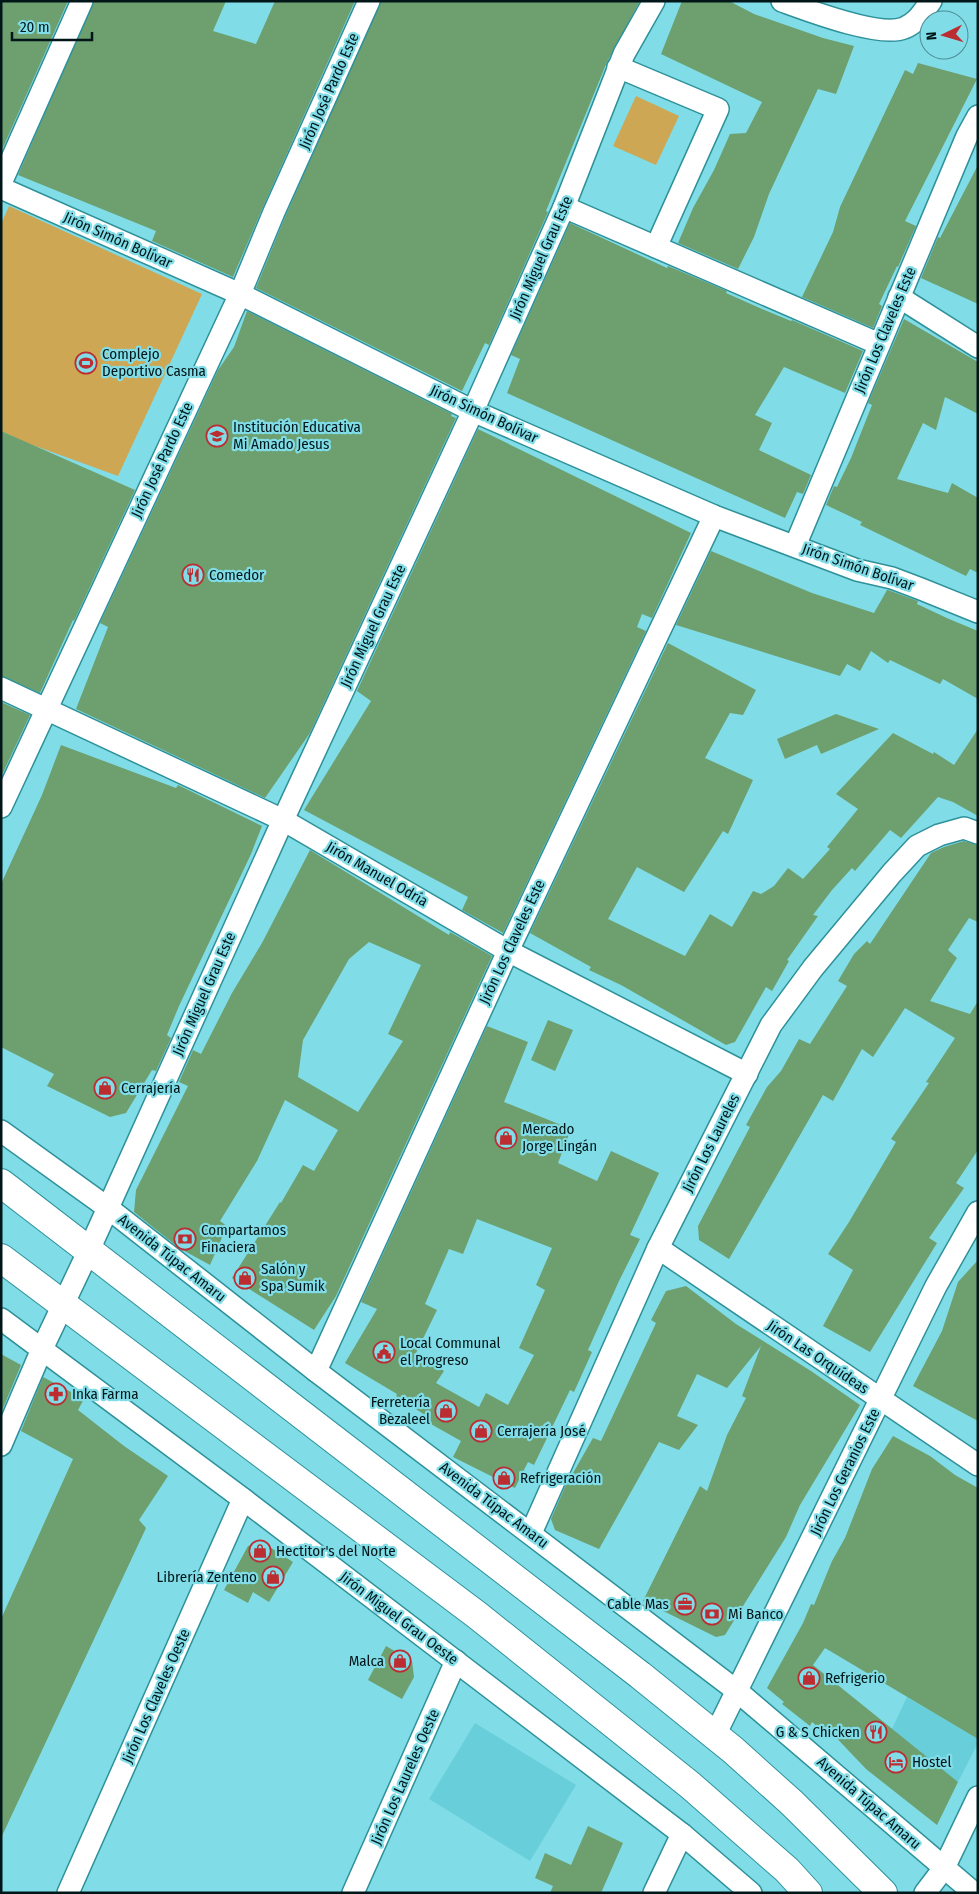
<svg xmlns="http://www.w3.org/2000/svg" width="979" height="1894" font-family="'Fira Sans Condensed',sans-serif">
  <style>
    .built { fill: #68cfda }
    .green { fill: #cda754 }
    .building { fill: #6e9f6e; fill-rule: evenodd }
    .lines { fill: none; stroke-linecap: round; stroke-linejoin: round }
    .street-casing { stroke: #2e919a; stroke-width: 24 }
    .highway-casing { stroke: #2e919a; stroke-width: 30 }
    .street { stroke: #fff; stroke-width: 21 }
    .highway { stroke: #fff; stroke-width: 28 }
    .labels { text-anchor: middle; stroke-width: 4.5; stroke-linejoin: round; paint-order: stroke }
    .street-label { font-size: 15px; fill: #001619; stroke: #80dde7 }
    .poi-label { font-size: 15px; fill: #001619; stroke: #80dde7; text-anchor: start }
  </style>
  <rect width="100%" height="100%" fill="#80dde7"/>
  <g class="built">
    <polygon points="907,1697 978,1739 978,1743 958,1782 891,1731"/>
    <polygon points="475,1723 576,1785 530,1861 429,1799"/>
  </g>
  <g class="green">
    <polygon points="636,96 679,116 656,165 613,146"/>
    <polygon points="9,206 202,294 118,476 27,443 1,431 1,224"/>
  </g>
  <g class="building">
    <polygon points="1,1 68,1 1,152"/>
    <polygon points="94,1 226,1 213,31 256,44 275,1 355,1 263,207 233,277 152,241 156,231 18,175"/>
    <polygon points="381,1 640,1 607,62 546,211 548,212 489,345 485,343 462,391 256,288 285,217"/>
    <polygon points="682,1 729,1 754,14 823,38 854,46 836,94 818,89 769,194 754,237 738,269 678,243 693,208 714,170 730,134 746,133 762,102 661,54"/>
    <polygon points="918,63 977,79 905,221 916,226 898,267 897,266 879,304 882,306 873,328 802,297 833,232 840,207 905,70 913,74"/>
    <polygon points="978,165 978,304 921,278 938,237 940,238"/>
    <polygon points="570,223 667,268 668,266 727,291 726,293 762,309 791,321 792,320 863,351 845,393 784,367 755,415 772,423 759,450 811,475 803,494 797,492 785,518 507,393 520,359 511,355"/>
    <polygon points="247,311 452,414 451,416 456,418 310,733 265,798 76,709 108,627 100,623 218,370 234,347"/>
    <polygon points="904,319 978,362 978,414 945,397 936,430 923,423 897,479 948,493 952,483 978,498 978,573 970,569 966,576 860,525 862,522 826,505 834,486 837,487 851,458 872,405 868,403"/>
    <polygon points="478,429 691,533 652,618 642,614 637,627 646,631 503,933 462,910 468,897 304,810 371,701 357,691"/>
    <polygon points="1,431 135,490 74,621 73,620 40,693 1,676"/>
    <polygon points="711,551 812,593 874,613 887,590 888,590 918,601 917,604 949,619 978,631 978,699 943,679 940,684 890,660 888,663 871,651 860,671 847,664 840,676 676,625"/>
    <polygon points="668,643 756,690 743,715 730,713 705,758 753,780 728,834 723,831 684,892 637,867 608,919 685,956 710,914 732,927 753,891 761,894 774,886 788,868 803,879 830,849 827,847 858,809 836,794 893,733 933,754 934,752 954,765 978,729 978,816 953,802 938,797 901,838 890,830 855,871 852,868 832,890 813,915 818,916 787,960 789,961 772,991 766,987 735,1042 726,1045 621,985 589,970 591,967 530,933"/>
    <polygon points="1,702 30,715 1,777"/>
    <polygon points="836,714 879,729 821,754 817,745 785,759 777,739"/>
    <polygon points="61,745 176,788 178,785 262,826 251,854 179,1006 167,1035 171,1038 156,1071 152,1070 126,1113 110,1117 47,1086 54,1074 1,1047 1,884 42,795"/>
    <polygon points="964,841 978,845 978,922 969,918 948,950 957,958 930,1001 970,1014 978,1001 978,1150 956,1183 964,1188 929,1238 937,1243 870,1352 823,1326 853,1270 828,1254 849,1222 896,1142 891,1139 929,1083 926,1082 955,1038 905,1008 873,1057 862,1049 833,1101 823,1095 729,1259 699,1240 698,1226 750,1127 746,1125 767,1087 781,1071 799,1039 810,1044 847,986 838,981 854,954 867,941 870,944 931,853 944,847"/>
    <path d="M310,850l139,85 1,-3 42,24 -156,340 -22,34 -82,-52 48,-76 1,1 22,-38 11,6 24,-41 -53,-30 -28,61 -37,60 7,5 -17,39 -31,-17 -45,-36 2,-22 52,-104 -9,-4 14,-32 8,4 31,-61 30,-50zM369,942l52,23 -33,69 15,7 -45,71 -60,-35 5,-37 46,-81z"/>
    <polygon points="548,1020 573,1030 555,1071 531,1060"/>
    <path d="M487,1026l41,16 -24,60 67,27 -13,34 39,18 14,-30 48,22 -29,62 10,4 -21,42 -31,69 4,2 -18,40 -4,-2 -36,75 -6,-3 -13,26 -62,-31 8,-16 -39,-22 3,-4 -29,-19 1,-2 -52,-31 32,-54 -16,-7zM477,1219l75,29 -16,37 9,5 -26,58 15,7 -26,50 -22,-12 -7,14 -43,-24 8,-12 -28,-18 21,-43 -12,-6 24,-55 14,5z"/>
    <polygon points="978,1260 978,1421 913,1386 942,1331 958,1282"/>
    <polygon points="686,1286 736,1324 811,1371 860,1405 800,1505 786,1537 725,1635 716,1637 643,1601 700,1486 707,1491 727,1435 746,1398 742,1396 761,1346 727,1388 697,1374 677,1416 698,1425 679,1450 659,1442 599,1549 555,1530 551,1519 565,1487 593,1438 601,1441 656,1323 651,1320 666,1291"/>
    <polygon points="1,1354 21,1365 1,1413"/>
    <polygon points="43,1377 84,1399 78,1410 124,1446 168,1476 139,1520 146,1528 1,1838 1,1619 73,1459 21,1431"/>
    <polygon points="893,1436 930,1456 955,1475 978,1488 978,1739 825,1648 813,1665 958,1782 937,1825 866,1769 828,1729 825,1733 812,1722 810,1726 782,1704 784,1702 767,1688 803,1623 811,1604 814,1605 832,1561 845,1538 872,1469"/>
    <polygon points="262,1542 293,1562 269,1602 253,1592 248,1603 224,1590 248,1546"/>
    <polygon points="386,1646 412,1661 414,1677 402,1699 368,1680"/>
    <polygon points="588,1826 623,1843 601,1893 550,1893 553,1886 535,1878 545,1853 571,1865"/>
  </g>
  <g class="lines">
    <g class="street-casing">
      <g id="street">
        <path d="M782,1c25,9 98,37 122,27 13,-5 19,-16 27,-27"/>
        <polyline points="618,67 718,109 656,247"/>
        <polyline points="1,183 82,1"/>
        <polyline points="1,188 240,294 473,411 714,516 857,570 892,578 921,589 978,612"/>
        <polyline points="564,207 879,344"/>
        <polyline points="899,297 978,347"/>
        <polyline points="795,546 967,136 978,116"/>
        <polyline points="1,688 283,820 508,951 747,1074"/>
        <polyline points="1,807 240,294 274,212 369,1"/>
        <polyline points="1,1131 108,1208 316,1371 737,1691 974,1893"/>
        <polyline points="658,1248 978,1465"/>
        <polyline points="1,1319 243,1499 682,1834 751,1893"/>
        <polyline points="316,1371 508,951 714,516"/>
        <polyline points="1,1445 42,1349 89,1250 283,820 473,411 564,207 624,54 654,1"/>
        <polyline points="531,1533 658,1248 771,1025 813,968 892,873 917,846 939,835 964,828 978,833"/>
        <polyline points="715,1735 936,1286 978,1212"/>
        <polyline points="68,1893 243,1499"/>
        <polyline points="353,1893 456,1661"/>
        <polyline points="654,1893 682,1834"/>
        <polyline points="925,1893 944,1868 978,1797"/>
      </g>
    </g>
    <g class="highway-casing">
      <g id="highway">
        <polyline points="1,1183 640,1675 733,1750 792,1803 883,1893"/>
        <polyline points="1,1258 477,1615 690,1785 787,1870 808,1893"/>
      </g>
    </g>
    <use href="#street" class="street"/>
    <use href="#highway" class="highway"/>
  </g>
  <defs>
    <g id="stadium-ring" transform="scale(1.125)"><circle r="9.5" fill="#80dde7" stroke="#bc2d32" stroke-width="1.5"/><path d="M0-5a6.5 5 0 1 0 0 10a6.5 5 0 1 0 0-10ZM-3.5-1.8h7v3.6h-7Z" fill="#bc2d32"/></g>
    <g id="school-ring" transform="scale(1.125)"><circle r="9.5" fill="#80dde7" stroke="#bc2d32" stroke-width="1.5"/><path d="M0-5L7-2L0 1L-7-2ZM-4 1L0 2.5L4 1V4Q0 6-4 4Z" fill="#bc2d32"/></g>
    <g id="restaurant-ring" transform="scale(1.125)"><circle r="9.5" fill="#80dde7" stroke="#bc2d32" stroke-width="1.5"/><path d="M-5-6h1v4h1v-4h1v4h1v-4h1v5L-1.5 .5V6h-2V.5L-5-1ZM5-6V6H3V1.5H1.5Q1.5-4 5-6Z" fill="#bc2d32"/></g>
    <g id="shop-ring" transform="scale(1.125)"><circle r="9.5" fill="#80dde7" stroke="#bc2d32" stroke-width="1.5"/><path d="M-5-2.5h2.3a2.7 3.5 0 0 1 5.4 0H5L5.5 6h-11ZM-1.5-2.5h3a1.5 2.3 0 0 0-3 0Z" fill="#bc2d32"/></g>
    <g id="bank-ring" transform="scale(1.125)"><circle r="9.5" fill="#80dde7" stroke="#bc2d32" stroke-width="1.5"/><path d="M-6-4H6V4H-6ZM0-2.3a2.3 2.3 0 1 0 0 4.6a2.3 2.3 0 1 0 0-4.6Z" fill="#bc2d32"/></g>
    <g id="civic-ring" transform="scale(1.125)"><circle r="9.5" fill="#80dde7" stroke="#bc2d32" stroke-width="1.5"/><path d="M-.6-6.5H3V-4.5H.6V-3L4-1V1h2V6H-6V1h2V-1L-.6-3ZM-1.2 2.5V6h2.4V2.5Z" fill="#bc2d32"/></g>
    <g id="pharmacy-ring" transform="scale(1.125)"><circle r="9.5" fill="#80dde7" stroke="#bc2d32" stroke-width="1.5"/><path d="M-2-6h4v4h4v4h-4v4h-4v-4h-4v-4h4Z" fill="#bc2d32"/></g>
    <g id="office-ring" transform="scale(1.125)"><circle r="9.5" fill="#80dde7" stroke="#bc2d32" stroke-width="1.5"/><path d="M-6-3h4V-5.5h4V-3h4V5H-6ZM-1-4.5V-3h2v-1.5ZM-6 0V1H6V0Z" fill="#bc2d32"/></g>
    <g id="hotel-ring" transform="scale(1.125)"><circle r="9.5" fill="#80dde7" stroke="#bc2d32" stroke-width="1.5"/><path d="M-6-4.5h1.5V1H6V5H4.5V3h-9V5H-6ZM-4 0a1.8 1.8 0 1 1 3.6 0ZM.5 0V-2.5h3Q6-2.5 6 0Z" fill="#bc2d32"/></g>
  </defs>
  <g fill-rule="evenodd">
    <use href="#stadium-ring" x="86" y="363"/>
    <use href="#school-ring" x="217" y="436"/>
    <use href="#restaurant-ring" x="193" y="575"/>
    <use href="#shop-ring" x="105" y="1088"/>
    <use href="#shop-ring" x="506" y="1138"/>
    <use href="#bank-ring" x="185" y="1239"/>
    <use href="#shop-ring" x="245" y="1278"/>
    <use href="#civic-ring" x="384" y="1352"/>
    <use href="#pharmacy-ring" x="56" y="1394"/>
    <use href="#shop-ring" x="446" y="1411"/>
    <use href="#shop-ring" x="481" y="1431"/>
    <use href="#shop-ring" x="504" y="1478"/>
    <use href="#shop-ring" x="260" y="1551"/>
    <use href="#shop-ring" x="273" y="1577"/>
    <use href="#office-ring" x="685" y="1604"/>
    <use href="#bank-ring" x="712" y="1614"/>
    <use href="#shop-ring" x="400" y="1661"/>
    <use href="#shop-ring" x="809" y="1678"/>
    <use href="#restaurant-ring" x="876" y="1732"/>
    <use href="#hotel-ring" x="896" y="1762"/>
  </g>
  <g class="labels">
    <g class="street-label">
      <text transform="translate(329 91) rotate(-66)" y="5">Jirón José Pardo Este</text>
      <text transform="translate(118 240) rotate(24)" y="5">Jirón Simón Bolívar</text>
      <text transform="translate(541 258) rotate(-66)" y="5">Jirón Miguel Grau Este</text>
      <text transform="translate(885 330) rotate(-67)" y="5">Jirón Los Claveles Este</text>
      <text transform="translate(484 414) rotate(25)" y="5">Jirón Simón Bolívar</text>
      <text transform="translate(162 460) rotate(-65)" y="5">Jirón José Pardo Este</text>
      <text transform="translate(858 567) rotate(19)" y="5">Jirón Simón Bolívar</text>
      <text transform="translate(373 626) rotate(-65)" y="5">Jirón Miguel Grau Este</text>
      <text transform="translate(377 874) rotate(30)" y="5">Jirón Manuel Odría</text>
      <text transform="translate(512 942) rotate(-65)" y="5">Jirón Los Claveles Este</text>
      <text transform="translate(204 994) rotate(-66)" y="5">Jirón Miguel Grau Este</text>
      <text transform="translate(711 1143) rotate(-63)" y="5">Jirón Los Laureles</text>
      <text transform="translate(172 1258) rotate(38)" y="5">Avenida Túpac Amaru</text>
      <text transform="translate(818 1357) rotate(34)" y="5">Jirón Las Orquídeas</text>
      <text transform="translate(845 1472) rotate(-64)" y="5">Jirón Los Geranios Este</text>
      <text transform="translate(494 1505) rotate(37)" y="5">Avenida Túpac Amaru</text>
      <text transform="translate(399 1618) rotate(37)" y="5">Jirón Miguel Grau Oeste</text>
      <text transform="translate(156 1696) rotate(-66)" y="5">Jirón Los Claveles Oeste</text>
      <text transform="translate(405 1777) rotate(-66)" y="5">Jirón Los Laureles Oeste</text>
      <text transform="translate(869 1803) rotate(41)" y="5">Avenida Túpac Amaru</text>
    </g>
    <g class="poi-label">
      <text x="102" y="359">Complejo<tspan x="102" dy="17">Deportivo Casma</tspan></text>
      <text x="233" y="432">Institución Educativa<tspan x="233" dy="17">Mi Amado Jesus</tspan></text>
      <text x="209" y="580">Comedor</text>
      <text x="121" y="1093">Cerrajería</text>
      <text x="522" y="1134">Mercado<tspan x="522" dy="17">Jorge Lingán</tspan></text>
      <text x="201" y="1235">Compartamos<tspan x="201" dy="17">Finaciera</tspan></text>
      <text x="261" y="1274">Salón y<tspan x="261" dy="17">Spa Sumik</tspan></text>
      <text x="400" y="1348">Local Communal<tspan x="400" dy="17">el Progreso</tspan></text>
      <text x="72" y="1399">Inka Farma</text>
      <text x="430" y="1407" text-anchor="end">Ferretería<tspan x="430" dy="17">Bezaleel</tspan></text>
      <text x="497" y="1436">Cerrajería José</text>
      <text x="520" y="1483">Refrigeración</text>
      <text x="276" y="1556">Hectitor's del Norte</text>
      <text x="257" y="1582" text-anchor="end">Librería Zenteno</text>
      <text x="669" y="1609" text-anchor="end">Cable Mas</text>
      <text x="728" y="1619">Mi Banco</text>
      <text x="384" y="1666" text-anchor="end">Malca</text>
      <text x="825" y="1683">Refrigerio</text>
      <text x="860" y="1737" text-anchor="end">G &amp; S Chicken</text>
      <text x="912" y="1767">Hostel</text>
    </g>
  </g>
  <rect width="979" height="1894" fill="none" stroke="#001619" stroke-width="5"/>
  <g transform="translate(944 35) rotate(265)"><circle r="24" fill="#80dde7" stroke="#4d8d95"/>
  <path d="M0-4L9 19L0 12L-9 19Z" fill="#bc2d32"/>
  <text y="-8" font-size="14" font-weight="bold" text-anchor="middle" fill="#001619">N</text>
  </g>
  <path d="M12 32v8h80v-8" fill="none" stroke="#001619" stroke-width="2.5"/>
  <text x="20" y="32" font-size="15" fill="#001619" stroke="#80dde7" stroke-width="4" paint-order="stroke">20 m</text>
</svg>
